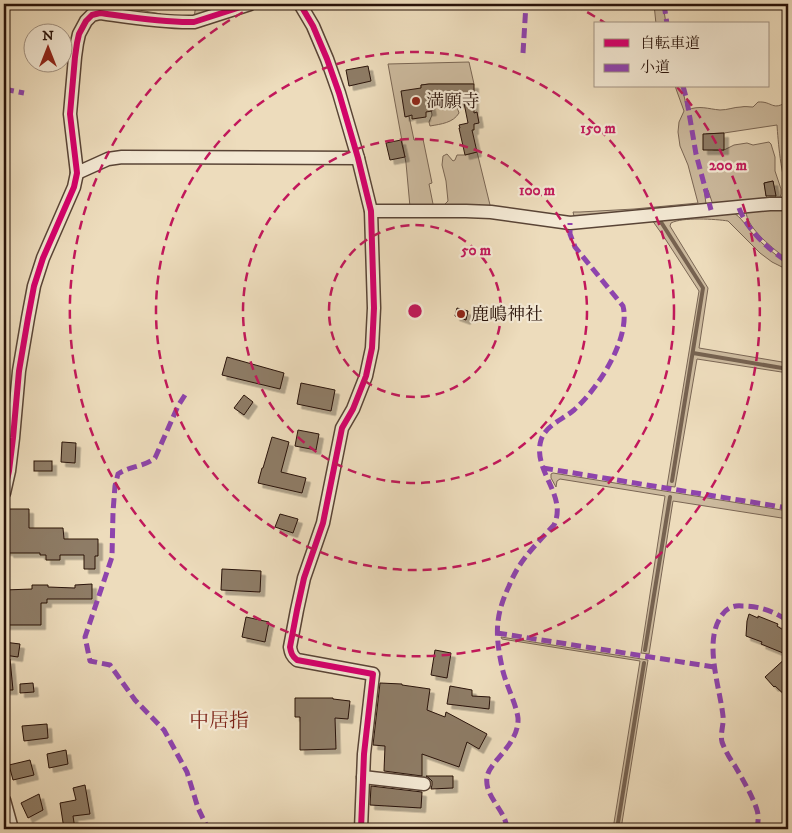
<svg xmlns="http://www.w3.org/2000/svg" width="792" height="833" font-family="'IM FELL DW Pica','Noto Serif JP',serif">
  <style>
    .green { fill: #ccba9e; stroke: #7a6654; fill-rule: evenodd }
    .lines { fill: none; stroke-linecap: round; stroke-linejoin: round }
    .stream { stroke: #766250; stroke-width: 4 }
    .building { fill: #8e7b66; stroke: #281209; filter: url(#shadow) }
    .minor-casing { stroke: #594436; stroke-width: 15 }
    .minor { stroke: #f3e8d3; stroke-width: 12 }
    .quiet { stroke: #8e44ad; stroke-width: 5; stroke-dasharray: 10 5; stroke-linecap: butt }
    .cycleway-casing { stroke: #f3e8d3; stroke-width: 9 }
    .cycleway { stroke: #d6006c; stroke-width: 6 }
    .ring { fill: none; stroke: #c2185b; stroke-width: 2.5; stroke-dasharray: 9 6 }
    .poi-dot { fill: #8f2418; stroke: #f3e8d3; stroke-width: 2 }
    .labels { text-anchor: middle; stroke-width: 4.5; stroke-linejoin: round; paint-order: stroke }
    .poi-label { font-size: 18px; fill: #281209; stroke: #f3e8d3; text-anchor: start }
    .quarter-label { font-size: 20px; fill: #7a1f14; stroke: #f3e8d3 }
    .centre { fill: #c2185b; stroke: #f3e8d3; stroke-width: 2.5 }
    .ring-label { font-size: 15px; text-anchor: middle; font-weight: bold; fill: #c2185b; stroke: #f3e8d3; stroke-width: 4.5; stroke-linejoin: round; paint-order: stroke }
  </style>
  <defs>
    <filter id="shadow"><feDropShadow dx="4.5" dy="4.5" stdDeviation="0" flood-color="#0004"/></filter>
  </defs>
  <rect width="100%" height="100%" fill="#eddcbc"/>
  <filter id="stains"><feTurbulence type="fractalNoise" baseFrequency=".004" numOctaves="4"/><feColorMatrix values="0 0 0 0 .2 0 0 0 0 .09 0 0 0 0 .02 0 0 0 .5 -.17"/></filter>
  <radialGradient id="worn" r=".72"><stop offset=".6" stop-color="#630" stop-opacity="0"/><stop offset="1" stop-color="#630" stop-opacity=".3"/></radialGradient>
  <g class="green">
    <path d="M80,4c27,0 54,5 81,10l1,3 -69,-7 -7,-3z"/>
    <path d="M196,4c11,1 22,-1 33,1l-35,13z"/>
    <polygon points="654,4 663,4 666,24 656,24"/>
    <polygon points="469,62 474,84 429,84 421,85 421,88 406,117 409,116 414,140 423,139 432,183 429,184 433,204 432,207 410,207 406,163 388,64"/>
    <path d="M675,86h7l5,24c13,-5 21,-1 33,0 8,0 14,-3 21,-3 4,-1 8,0 12,0l5,-5c15,-1 14,10 30,-1v89c-7,-12 -10,-50 -11,-65l-53,8 -18,1 -1,1 5,14 4,1h10l10,-5 13,-2 6,2 16,-3 2,2 4,13v14l6,18v5l-2,7 -66,4 -5,-15 -4,-1 2,15 -129,14 -3,-2 -1,-4h7l54,-3 64,-6 -10,-38 -8,-19 -2,-14 1,-10 5,-11zM773,181l3,18 -9,1 -3,-17z"/>
    <path d="M432,102h10l9,5h6l2,6c-6,10 -18,11 -29,13l-1,-4 3,-7 -2,-12z"/>
    <polygon points="477,152 491,209 444,205 448,201 446,181 442,165 443,156 447,154 453,161 455,160 457,155 465,155"/>
    <path d="M788,207v53c-13,-10 -42,-32 -42,-49z"/>
    <path d="M732,212c10,5 14,15 22,23 10,11 22,20 34,29v6l-16,-8 -12,-9 -32,-32c-12,-2 -46,-4 -57,2l-1,3 38,62 -9,60 89,15v10l-91,-14 -22,128 -8,-1 32,-195 -35,-54 -12,-17z"/>
    <polygon points="553,473 788,511 788,519 673,501 649,654 641,653 665,496 560,479 557,481 556,487 551,478 551,474"/>
    <polygon points="501,637 648,660 621,829 613,829 640,661 502,639"/>
  </g>
  <g class="lines">
    <g class="stream">
      <polyline points="661,222 703,288 672,481"/>
      <polyline points="693,353 788,369"/>
      <polyline points="645,650 670,497"/>
      <polyline points="617,829 644,663"/>
    </g>
  </g>
  <g class="building">
    <polygon points="368,66 371,81 349,86 346,70"/>
    <polygon points="429,84 474,84 474,113 477,112 479,123 474,124 474,130 472,130 477,152 465,155 459,128 460,128 459,125 468,123 464,103 456,103 456,101 438,101 438,102 430,102 432,111 426,112 426,117 412,119 412,115 405,117 401,91 421,88 421,85"/>
    <polygon points="724,133 724,150 703,150 703,134"/>
    <polygon points="401,140 405,157 390,160 386,143"/>
    <polygon points="773,181 776,196 766,196 764,183"/>
    <polygon points="457,308 468,311 466,320 455,316"/>
    <polygon points="227,357 284,373 280,389 222,375"/>
    <polygon points="301,383 335,390 331,411 297,404"/>
    <polygon points="244,395 253,402 244,415 234,408"/>
    <polygon points="298,430 319,434 316,450 295,446"/>
    <polygon points="272,437 289,442 281,472 306,478 302,493 258,483 262,468 263,468"/>
    <polygon points="62,442 76,443 75,463 61,462"/>
    <rect x="34" y="461" width="18" height="10"/>
    <polygon points="7,509 29,509 29,528 63,528 64,539 98,539 98,556 95,556 95,569 84,569 84,555 60,555 60,560 46,560 46,555 40,555 40,553 9,553 9,551 4,551 4,538 8,538"/>
    <polygon points="280,514 298,519 293,533 275,527"/>
    <polygon points="222,569 261,571 260,592 221,590"/>
    <polygon points="92,584 92,599 47,599 47,603 41,603 41,625 4,625 4,590 32,589 32,585 48,585 48,587 75,588 75,585"/>
    <polygon points="749,614 758,618 758,616 778,624 777,626 788,633 788,655 761,644 762,642 746,636 747,621"/>
    <polygon points="246,617 269,622 265,642 242,637"/>
    <polygon points="4,642 20,644 18,657 4,655"/>
    <polygon points="435,650 451,653 447,678 431,675"/>
    <polygon points="788,656 788,698 775,686 774,687 765,677"/>
    <polygon points="10,659 13,690 4,690 4,660"/>
    <polygon points="33,683 34,692 20,693 20,684"/>
    <polygon points="380,683 402,684 402,685 430,689 427,710 445,717 446,712 487,734 479,749 467,742 459,767 422,754 422,776 384,771 385,746 373,745"/>
    <polygon points="450,686 472,690 472,696 490,697 489,709 447,704"/>
    <polygon points="295,698 333,698 333,699 350,701 348,719 335,718 336,749 300,750 300,717 295,717"/>
    <polygon points="47,724 48,738 24,741 22,726"/>
    <polygon points="66,750 68,764 49,768 47,754"/>
    <polygon points="30,760 34,775 13,780 9,765"/>
    <polygon points="426,776 453,776 453,788 431,789 432,785 432,781 429,778"/>
    <polygon points="85,785 90,814 73,816 75,829 64,829 60,803 76,800 73,788"/>
    <polygon points="371,786 422,792 421,808 370,805"/>
    <polygon points="39,794 43,810 28,818 21,803"/>
  </g>
  <g class="lines">
    <g class="minor-casing">
      <g id="minor">
        <path d="M300,4l13,22 14,33 12,34 19,65 13,53 3,97 -2,40 -6,28 -13,33 -11,19 -19,95 -19,55 -7,32 -7,37c1,6 2,9 7,13l76,14 -9,80 -3,75"/>
        <polyline points="77,173 108,159 122,157 358,158"/>
        <polyline points="371,211 466,211 491,212 570,223 770,204 788,204"/>
        <path d="M4,493l5,-22 4,-33 6,-67 9,-53 6,-32 9,-28 31,-71 3,-14 -7,-59 5,-57 2,-14 2,-9 7,-13 6,-6 8,-2c29,4 65,10 94,9l56,-18"/>
        <polyline points="363,777 424,784"/>
        <polyline points="4,800 12,829"/>
      </g>
    </g>
    <use href="#minor" class="minor"/>
    <g class="quiet">
      <polyline points="664,4 667,24"/>
      <polyline points="523,53 526,4"/>
      <polyline points="683,86 687,101 696,154 711,210"/>
      <polyline points="4,89 24,93"/>
      <path d="M739,208c8,22 30,42 49,54"/>
      <path d="M185,395l-7,11 -23,52c-11,9 -26,8 -37,16l-3,12 -2,26 -1,45 -27,80 5,24 20,4 25,35 29,30 23,42 11,36 10,21"/>
      <polyline points="543,468 788,508"/>
      <polyline points="497,633 714,667"/>
      <path d="M507,829c-1,-19 -23,-32 -20,-52 1,-6 5,-11 9,-16 10,-12 23,-26 22,-43 -2,-15 -13,-35 -16,-51 -7,-33 -7,-51 7,-81 4,-10 9,-19 15,-27 9,-12 20,-23 30,-34 14,-30 -22,-54 -13,-85 5,-15 21,-20 33,-30 24,-21 57,-72 49,-104l-48,-59 -5,-13v-11"/>
      <path d="M757,829c1,-6 2,-13 0,-19 -4,-13 -15,-32 -22,-44 -5,-7 -10,-16 -13,-24 -2,-8 2,-18 1,-26 -3,-28 -19,-72 -3,-98 5,-9 12,-13 22,-12 17,0 32,5 46,15"/>
    </g>
    <g class="cycleway-casing">
      <g id="cycleway">
        <path d="M300,4l13,22 14,33 12,34 19,65 13,53 3,97 -2,40 -6,28 -13,33 -11,19 -19,95 -19,55 -7,32 -7,37c1,6 2,9 7,13l76,14 -9,80 -3,75"/>
        <path d="M4,493l5,-22 4,-33 6,-67 9,-53 6,-32 9,-28 31,-71 3,-14 -7,-59 5,-57 2,-14 2,-9 7,-13 6,-6 8,-2c29,4 65,10 94,9l56,-18"/>
      </g>
    </g>
    <use href="#cycleway" class="cycleway"/>
  </g>
  <g class="ring">
    <circle cx="415" cy="311" r="86"/>
    <circle cx="415" cy="311" r="172"/>
    <circle cx="415" cy="311" r="259"/>
    <path d="M574 5A345 345 0 0 1 605 23M677 87A345 345 0 1 1 256 5"/>
  </g>
  <g class="poi-dot">
    <circle cx="416" cy="101" r="5"/>
    <circle cx="461" cy="314" r="5"/>
  </g>
  <g class="labels">
    <g class="poi-label">
      <text x="426" y="107">満願寺</text>
      <text x="471" y="320">鹿嶋神社</text>
    </g>
    <g class="quarter-label">
      <text x="219" y="727">中居指</text>
    </g>
  </g>
  <circle cx="415" cy="311" r="8" class="centre"/>
  <g class="ring-label">
    <text x="598" y="133">150 m</text>
    <text x="728" y="170">200 m</text>
    <text x="537" y="195">100 m</text>
    <text x="476" y="255">50 m</text>
  </g>
  <rect width="792" height="833" fill="none" stroke="#eddcbc" stroke-width="20"/>
  <rect x="5" y="5" width="782" height="823" fill="none" stroke="#281209" stroke-width="2.5"/>
  <rect x="10" y="10" width="772" height="813" fill="none" stroke="#281209"/>
  <rect x="594" y="22" width="175" height="65" fill="#f3e8d3" stroke="#a29282"/>
  <rect x="604" y="39" width="25" height="8" fill="#d6006c" stroke="#a29282"/>
  <text x="640" y="48" font-size="15" fill="#281209">自転車道</text>
  <rect x="604" y="64" width="25" height="8" fill="#8e44ad" stroke="#a29282"/>
  <text x="640" y="72" font-size="15" fill="#281209">小道</text>
  <g transform="translate(48 48)"><circle r="24" fill="#f3e8d3" stroke="#a29282"/>
  <path d="M0-4L9 19L0 12L-9 19Z" fill="#8f2418"/>
  <text y="-8" font-size="14" font-weight="bold" text-anchor="middle" fill="#281209">N</text>
  </g>
  <rect width="100%" height="100%" filter="url(#stains)"/>
  <rect width="100%" height="100%" fill="url(#worn)"/>
</svg>
